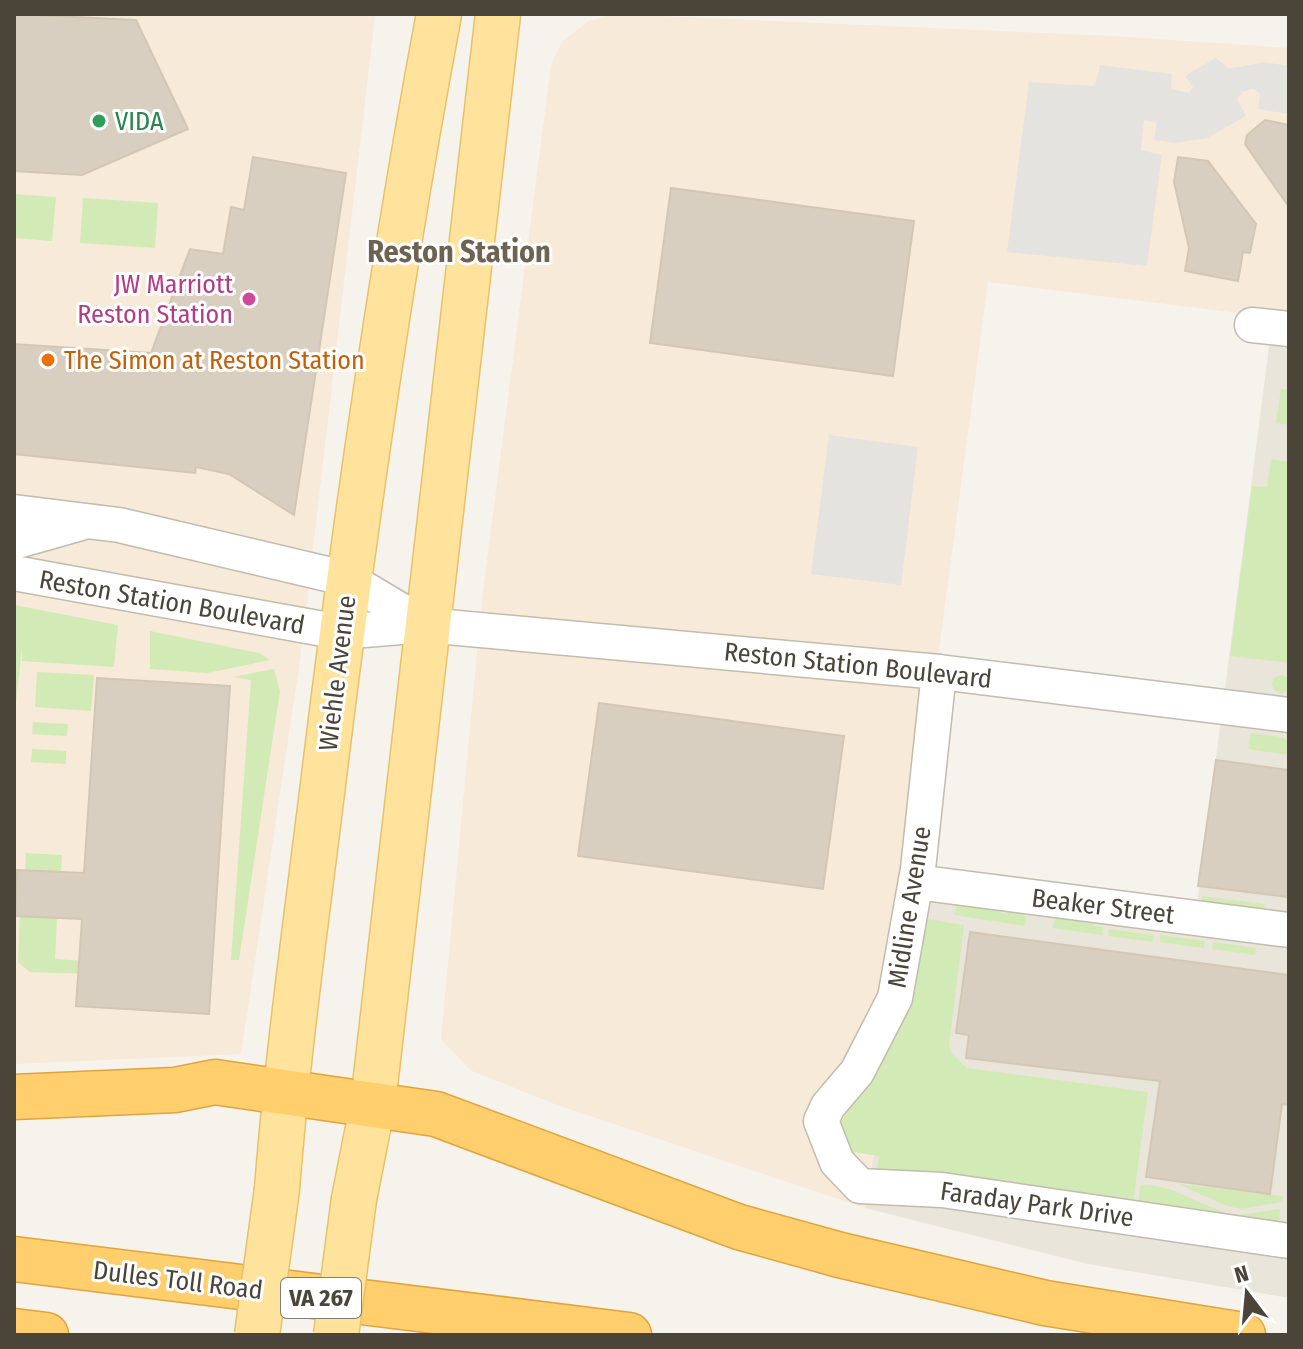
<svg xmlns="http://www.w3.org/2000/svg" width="1303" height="1349" font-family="'Fira Sans Condensed',sans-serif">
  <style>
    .residential { fill: #eae5da }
    .commercial { fill: #f7ead8 }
    .green { fill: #d2eab5 }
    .parking { fill: #e5e3e0 }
    .building { fill: #d8cfc1; stroke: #d3c7b4; stroke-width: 2 }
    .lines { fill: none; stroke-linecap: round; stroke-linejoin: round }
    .minor-casing { stroke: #c2bbae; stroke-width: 37 }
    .major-casing { stroke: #e6c16a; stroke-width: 47 }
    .highway-casing { stroke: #e0a43c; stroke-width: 47 }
    .minor { stroke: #fff; stroke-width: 34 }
    .major { stroke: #ffe39c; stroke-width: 44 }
    .highway { stroke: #ffcf6e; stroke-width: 44 }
    .major-bridge-casing { stroke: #e6c16a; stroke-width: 47; stroke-linecap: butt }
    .major-bridge { stroke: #ffe39c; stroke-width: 44 }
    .leisure-dot { fill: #2e9e5b; stroke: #fff; stroke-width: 3 }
    .hotel-dot { fill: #d1479c; stroke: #fff; stroke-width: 3 }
    .food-dot { fill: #e8710a; stroke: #fff; stroke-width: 3 }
    .labels { text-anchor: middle; stroke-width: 6; stroke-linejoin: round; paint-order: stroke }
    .shield { fill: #fff; stroke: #817c74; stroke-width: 2 }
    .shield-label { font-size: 24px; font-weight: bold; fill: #4b4439 }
    .leisure-label { font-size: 26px; fill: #27864d; stroke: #fff; text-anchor: start }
    .hotel-label { font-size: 26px; fill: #b23c85; stroke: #fff; text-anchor: end }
    .food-label { font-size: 26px; fill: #c56008; stroke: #fff; text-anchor: start }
    .street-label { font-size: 26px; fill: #4b4439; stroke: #fff }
    .quarter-label { font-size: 30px; font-weight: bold; fill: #6e6250; stroke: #fff }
  </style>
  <rect width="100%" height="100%" fill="#f6f3ec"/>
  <polygon class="residential" points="1273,316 1289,319 1289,1298 1088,1264 865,1208 918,869 1197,905"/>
  <g class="commercial">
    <polygon points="14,14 375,16 300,660 241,1054 14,1064"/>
    <polygon points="614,14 1113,36 1289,48 1289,319 988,282 865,1208 557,1105 470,1070 441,1039 482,599 551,65 562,42 587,22"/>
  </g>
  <g class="green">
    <polygon points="14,194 56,197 52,241 14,238"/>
    <polygon points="83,198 158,203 155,248 80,243"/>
    <polygon points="1281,389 1289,390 1289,425 1276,423"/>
    <polygon points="1271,459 1289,462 1289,663 1230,656 1252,486 1267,487"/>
    <polygon points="14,605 118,625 114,667 22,661 22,647 14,721"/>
    <polygon points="150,631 259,653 270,660 207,673 150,669"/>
    <polygon points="274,669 280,691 239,960 231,960 251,680 232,677"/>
    <polygon points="37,672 94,675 91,711 35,707"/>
    <circle cx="1281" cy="684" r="9"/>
    <polygon points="33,722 68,724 67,736 32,734"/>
    <polygon points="1251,733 1281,737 1289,741 1289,755 1248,749"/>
    <polygon points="32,749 66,751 66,764 31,762"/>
    <polygon points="26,853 62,855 61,872 25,870"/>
    <polygon points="1202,896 1265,904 1264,911 1201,903"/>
    <polygon points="957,901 1007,914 1015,909 1026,917 1025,926 955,915"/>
    <polygon points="20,916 57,918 55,959 86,961 89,974 30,972 18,962"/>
    <polygon points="1061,916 1089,919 1094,926 1103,927 1102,935 1053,928 1054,921"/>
    <polygon points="927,919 964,925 949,1045 952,1054 967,1068 1148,1092 1133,1203 918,1171 877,1172 879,1156 854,1152 852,1160 840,1124 901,1024"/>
    <polygon points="1109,929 1154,935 1153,942 1108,936"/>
    <polygon points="1160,935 1205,941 1204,948 1160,942"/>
    <polygon points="1213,942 1256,948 1255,955 1212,949"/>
    <polygon points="1178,1184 1283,1196 1281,1202 1241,1209 1227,1206"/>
    <polygon points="1150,1185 1169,1189 1233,1216 1280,1209 1279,1226 1138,1204 1140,1186"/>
  </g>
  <g class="parking">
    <polygon points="1216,58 1229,69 1263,62 1289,66 1289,114 1258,109 1260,94 1254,89 1244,91 1237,99 1246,116 1207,138 1175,143 1154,140 1157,123 1144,120 1141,150 1162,155 1147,266 1007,252 1029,82 1095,86 1100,65 1172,74 1171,89 1189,93 1193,87 1185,76"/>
    <polygon points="829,435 918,447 901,585 811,574"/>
  </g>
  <g class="building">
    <polygon points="14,14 136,20 188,129 82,175 14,171"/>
    <polygon points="1265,120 1289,125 1289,207 1245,144 1247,135"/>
    <polygon points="253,157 346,173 294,515 229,474 196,467 195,473 14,454 14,344 151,353 190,249 223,254 231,207 244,210"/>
    <polygon points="1178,157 1208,161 1256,224 1250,253 1243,252 1238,281 1185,271 1189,248 1174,182"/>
    <polygon points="671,188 914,221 893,376 650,343"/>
    <polygon points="97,678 230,686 209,1014 76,1006 82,919 15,916 17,870 84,873"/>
    <polygon points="599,703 844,736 823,889 578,856"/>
    <polygon points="1216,760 1289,770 1289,897 1198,886"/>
    <polygon points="970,932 1289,975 1289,1105 1282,1104 1270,1194 1146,1177 1160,1081 966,1058 969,1035 956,1033"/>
  </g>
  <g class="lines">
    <g class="minor-casing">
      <g id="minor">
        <polyline points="1252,325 1289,329"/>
        <polyline points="14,512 119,525 348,579 425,625"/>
        <polyline points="14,542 81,523"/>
        <polyline points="14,573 340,632 425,625 939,672 1289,715"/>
        <polyline points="939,672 918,869 895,998 857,1072 828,1106 821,1121 837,1162 860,1186 942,1190 1289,1241"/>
        <polyline points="916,882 1289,930"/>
      </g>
    </g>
    <g class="major-casing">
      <g id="major">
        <path d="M277,1189c11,-141 31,-281 48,-421 31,-253 67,-504 114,-754"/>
        <polyline points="354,1199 373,1103 498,14"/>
      </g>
    </g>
    <g class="highway-casing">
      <g id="highway">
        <polyline points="14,1097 175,1090 215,1082 436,1114 739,1227 840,1255 1045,1303 1243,1335"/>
        <polyline points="14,1259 629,1335"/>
        <polyline points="14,1331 46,1335"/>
      </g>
    </g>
    <use href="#minor" class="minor"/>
    <use href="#major" class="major"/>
    <use href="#highway" class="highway"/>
    <g class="major-bridge-casing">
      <g id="major-bridge">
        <polyline points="257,1335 277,1189"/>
        <polyline points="336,1335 354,1199"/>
      </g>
    </g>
    <use href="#major-bridge" class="major-bridge"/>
  </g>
  <circle class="leisure-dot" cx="99" cy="121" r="8"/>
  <circle class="hotel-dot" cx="249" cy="299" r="8"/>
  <circle class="food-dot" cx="48" cy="360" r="8"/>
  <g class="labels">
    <rect class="shield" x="281" y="1278" width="80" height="40" rx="6"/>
    <g class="shield-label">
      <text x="321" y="1306">VA 267</text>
    </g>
    <g class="leisure-label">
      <text x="115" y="130">VIDA</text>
    </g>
    <g class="hotel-label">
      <text x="233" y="293">JW Marriott<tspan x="233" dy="30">Reston Station</tspan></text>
    </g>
    <g class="food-label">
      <text x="64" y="369">The Simon at Reston Station</text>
    </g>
    <g class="street-label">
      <text transform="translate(172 602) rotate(10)" y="9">Reston Station Boulevard</text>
      <text transform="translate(858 665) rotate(6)" y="9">Reston Station Boulevard</text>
      <text transform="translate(337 673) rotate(-83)" y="9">Wiehle Avenue</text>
      <text transform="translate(1103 906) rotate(7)" y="9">Beaker Street</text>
      <text transform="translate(909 907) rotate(-81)" y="9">Midline Avenue</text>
      <text transform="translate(1037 1204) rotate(8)" y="9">Faraday Park Drive</text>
      <text transform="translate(178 1280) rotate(7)" y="9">Dulles Toll Road</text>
    </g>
    <g class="quarter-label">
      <text x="459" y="262">Reston Station</text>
    </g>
  </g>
  <rect width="1303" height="1349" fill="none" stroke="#4b4439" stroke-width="32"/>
  <g transform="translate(1247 1293) rotate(344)" stroke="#ffffff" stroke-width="6" paint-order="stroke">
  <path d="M0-6L14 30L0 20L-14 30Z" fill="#4b4439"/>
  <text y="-12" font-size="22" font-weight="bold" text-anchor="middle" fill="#4b4439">N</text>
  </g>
</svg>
